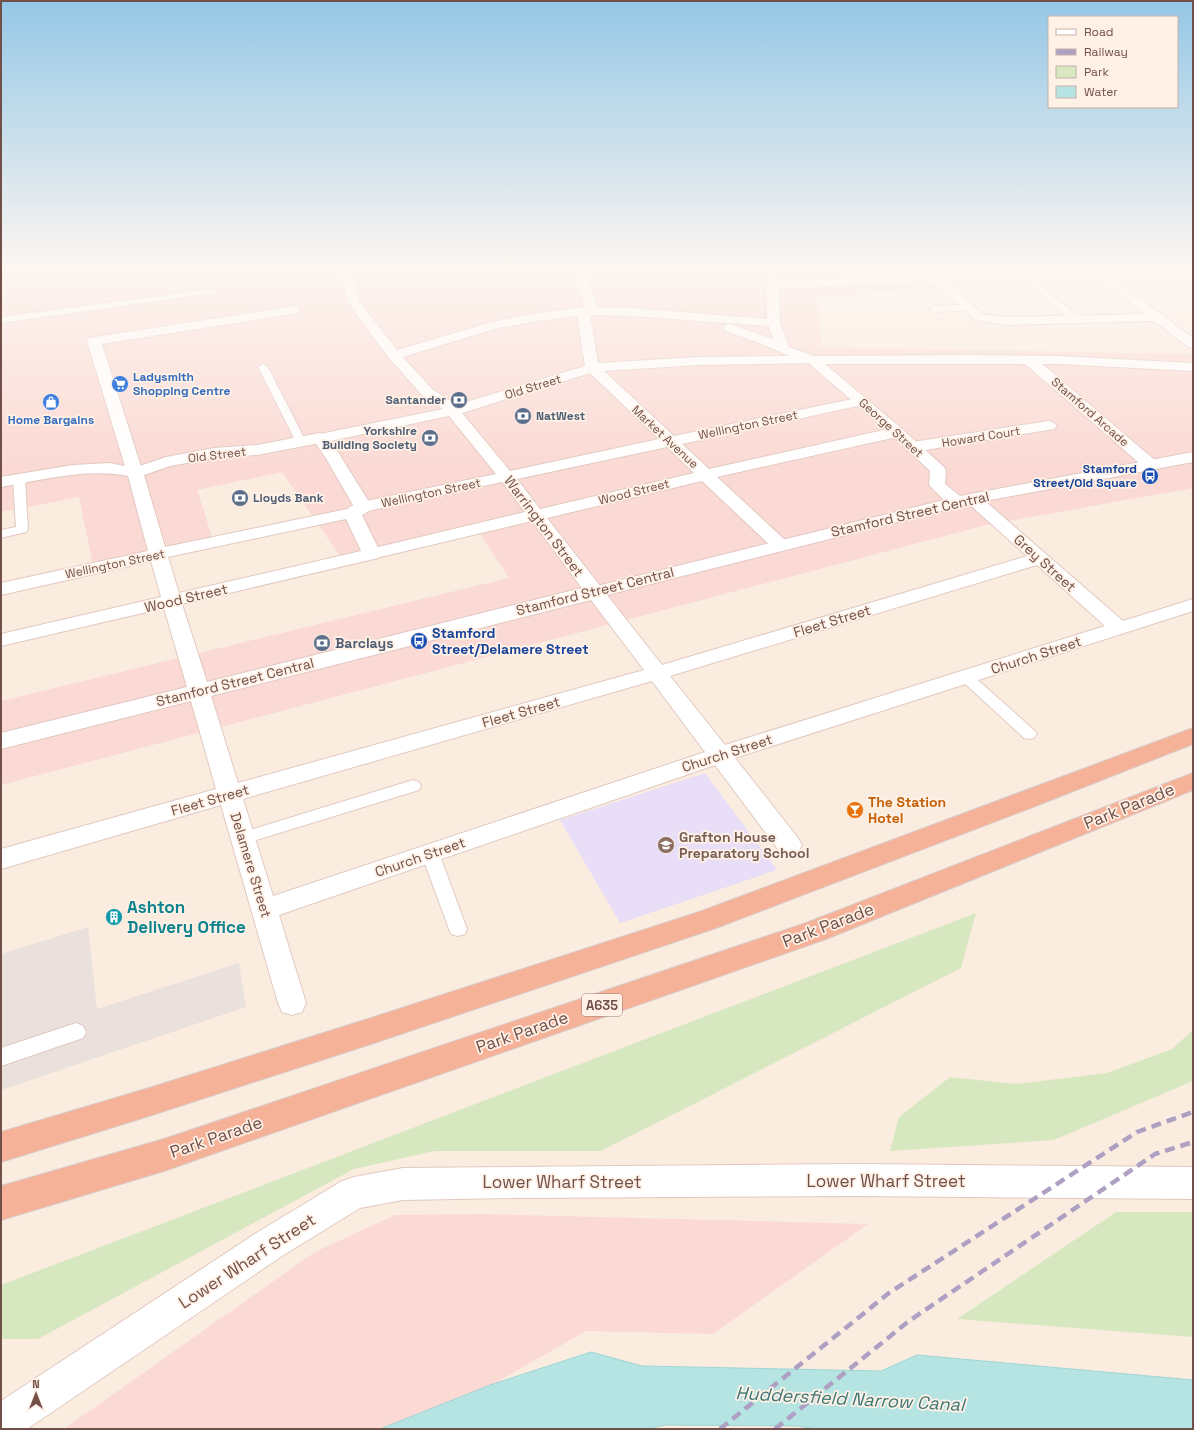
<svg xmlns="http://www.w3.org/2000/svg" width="1194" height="1430" font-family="'Space Grotesk',sans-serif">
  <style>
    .commercial { fill: #fbd9d4 }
    .industrial { fill: #eae0dc }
    .education { fill: #e9def7 }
    .green { fill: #d7e8c0 }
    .water { fill: #b6e4e2; stroke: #9dd5d4 }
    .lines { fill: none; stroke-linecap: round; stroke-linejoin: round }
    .service-casing { stroke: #e1c9c0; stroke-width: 2 }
    .pedestrian-casing { stroke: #e1c9c0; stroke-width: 2 }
    .minor-casing { stroke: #e1c9c0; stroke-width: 2 }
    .trunk-casing { stroke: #d7cecc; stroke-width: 2 }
    .service { fill: #fff; fill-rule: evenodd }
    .pedestrian { fill: #fff; fill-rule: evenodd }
    .minor { fill: #fff; fill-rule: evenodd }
    .trunk { fill: #f6b299; fill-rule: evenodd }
    .rail { stroke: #ada0c3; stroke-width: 4.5; stroke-dasharray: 10 6; stroke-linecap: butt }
    .labels { text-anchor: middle; stroke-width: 3.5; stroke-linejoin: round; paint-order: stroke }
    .far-shop-label { font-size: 12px; font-weight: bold; fill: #366cbe; stroke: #fff1e6; text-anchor: start }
    .far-street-label { font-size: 12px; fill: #715049; stroke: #fff1e6 }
    .far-service-label { font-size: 12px; font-weight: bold; fill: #4e5e75; stroke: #fff1e6; text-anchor: end }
    .far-transit-label { font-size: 12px; font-weight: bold; fill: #164399; stroke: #fff1e6; text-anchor: end }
    .shield { fill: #fff1e6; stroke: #9c8078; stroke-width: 1 }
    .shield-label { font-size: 13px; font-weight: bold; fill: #715049 }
    .street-label { font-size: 14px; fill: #715049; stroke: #fff1e6 }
    .transit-label { font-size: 14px; font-weight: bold; fill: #164399; stroke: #fff1e6; text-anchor: start }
    .service-label { font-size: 14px; font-weight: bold; fill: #4e5e75; stroke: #fff1e6; text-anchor: start }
    .food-label { font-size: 14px; font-weight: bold; fill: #c56008; stroke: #fff1e6; text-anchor: start }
    .education-label { font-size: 14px; font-weight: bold; fill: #785e54; stroke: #fff1e6; text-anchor: start }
    .near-street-label { font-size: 17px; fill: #715049; stroke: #fff1e6 }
    .near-culture-label { font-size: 17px; font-weight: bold; fill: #0d838f; stroke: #fff1e6; text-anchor: start }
    .near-water-label { font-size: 18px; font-style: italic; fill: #3d7776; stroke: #fff1e6 }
  </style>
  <rect width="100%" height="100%" fill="#fbece0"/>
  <g class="commercial">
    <polygon points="1,269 928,269 926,272 939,288 817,297 822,347 1193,354 1193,488 986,525 1,785 1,701 509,578 474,524 340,556 282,472 197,490 213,540 93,565 79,497 1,512"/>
    <polygon points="484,1214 868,1224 713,1334 586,1331 493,1384 380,1429 64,1429 315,1252 395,1215"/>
  </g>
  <polygon class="industrial" points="88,927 97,1009 239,963 246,1007 1,1090 1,954"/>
  <polygon class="education" points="705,773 777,870 620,923 560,820"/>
  <g class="green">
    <polygon points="976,913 961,968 601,1151 435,1151 354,1169 38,1339 1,1339 1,1285"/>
    <polygon points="1193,1030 1193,1081 1054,1140 890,1151 899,1117 950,1077 1015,1084 1107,1073 1172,1049"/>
    <polygon points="1116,1212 1193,1212 1193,1337 957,1319"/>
  </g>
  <polygon class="water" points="591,1352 642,1366 881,1371 917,1355 1193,1380 1193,1429 818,1429 797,1426 666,1425 646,1429 380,1429 493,1384"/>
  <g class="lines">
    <g class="service-casing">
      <g id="service">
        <polygon points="1014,269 1023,269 1078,317 1079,319 1078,321 1072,321"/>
        <polygon points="211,289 215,291 214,293 1,323 1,317"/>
        <polygon points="969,305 972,306 973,308 972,310 934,312 930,309 934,306"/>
        <polygon points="263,364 268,367 306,442 305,444 301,445 296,442 258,367"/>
        <polygon points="19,476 25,479 28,529 26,532 1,538 1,530 16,527 13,479"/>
        <polygon points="966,672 971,674 1034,730 1037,734 1034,738 1029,739 1024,738 961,680 959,677 961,674"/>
        <polygon points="413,780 419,782 421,786 419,790 243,844 237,842 235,838 237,834"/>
        <polygon points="430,847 436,848 439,853 467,929 465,934 458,936 451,934 449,929 421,853 424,848"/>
        <polygon points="76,1023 83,1026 86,1032 83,1038 1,1066 1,1048"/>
      </g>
    </g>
    <g class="pedestrian-casing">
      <g id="pedestrian">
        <path d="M339,269h12l8,32 38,49 95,-28 46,-9 47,-6 -13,-38h12l14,39h34l135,11 -1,-50h12v13l100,-6 4,1 2,3 -2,3 -4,1 -99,5 1,34 9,24 28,10 2,3 -2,3 -119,2 -94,6 70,65 188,-39 5,1 2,3 -2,3 -5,1 -180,39 27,25 188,-42 5,2 3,3 -3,3 -5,2 -180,40 69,64 3,4 -3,4 -6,1 -6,-1 -72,-68 -155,37 57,73 -3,4 -7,2 -7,-2 -55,-74 -160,38 -6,-1 -3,-4 3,-4 159,-38 -23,-30 -139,30 -6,-1 -3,-4 3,-4 139,-29 -47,-58 -119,25 10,14 -2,3 -6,2 -6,-2 -14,-20 3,-3 128,-26 -21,-14 -33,-37 -40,-54zM590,315l42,1 137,10 4,13 -43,-15 -5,1 -1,3 1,3 34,12 30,13 -91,1 -100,6zM577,316l8,50 -129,39 -24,-16 -29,-32 91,-28 44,-8zM590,373l69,66 -149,32 -48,-58zM667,447l27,26 -154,36 -23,-30z"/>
        <polygon points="294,306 298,307 300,310 298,313 102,344 143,473 141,476 135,478 129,476 127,473 87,341 89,338"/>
        <polygon points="1029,356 1034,357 1157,462 1159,465 1157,468 1151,470 1145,468 1024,363 1022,360 1024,357"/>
        <polygon points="1049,421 1054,423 1057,426 1054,429 913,452 907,450 905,447 907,444 913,442"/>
      </g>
    </g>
    <g class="minor-casing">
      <g id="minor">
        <polygon points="1088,269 1101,269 1193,338 1193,348 1188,347 1154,321 1006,325 975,320 930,280 878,284 874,283 872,280 874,277 878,276 933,272 937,274 983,314 1006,317 1145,314"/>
        <path d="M968,355l91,1 134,7v8l-134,-7h-234l77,65 42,38 2,3 -1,14 15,12 233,-44v10l-208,39 138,120 70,-22v12l-458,147 63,80 4,7 -4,7 -9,2 -9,-2 -65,-87 -436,150 27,88 -4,9 -10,3 -10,-3 -4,-9 -57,-198 -220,64v-20l215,-60 -25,-88 -190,48v-16l186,-46 -23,-79 -163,38v-12l160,-37 -10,-36 -150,34v-12l147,-32 -20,-75c-42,-8 -86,4 -127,11v-10l72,-12 37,-2 24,5 32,-11 48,-9 43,-3 63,-12 5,2 3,3 -3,3 -5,2 -63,12 -43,3 -44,8 -26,9 21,72 182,-38 6,-4 -29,-50 2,-3 6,-2 6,2 34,55 -3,4 -7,4 19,39 -3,4 -196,46 25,78 387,-97 3,1 347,-86 -15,-15 1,-14 -38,-36 -87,-75 2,-3 5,-1zM969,504l58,52 -365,109 -55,-70zM346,519l15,32 -182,42 -11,-36zM1037,565l68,61 -380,119 -55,-69zM591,600l53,70 -406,113 -27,-87zM652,681l53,71 -432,144 -30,-97z"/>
        <polygon points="858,1164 1193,1167 1193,1199 858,1196 515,1198 403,1200 360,1208 282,1256 27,1429 1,1429 1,1401 258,1232 342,1181 354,1177 403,1168"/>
      </g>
    </g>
    <g class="trunk-casing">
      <g id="trunk">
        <polygon points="1193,728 1193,744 1033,807 716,928 371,1044 149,1116 1,1162 1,1132 149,1088 371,1018 699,912"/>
        <polygon points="1193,773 1193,790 826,939 164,1171 1,1220 1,1186 164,1139 806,923"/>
      </g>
    </g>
    <use href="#service" class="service"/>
    <use href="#pedestrian" class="pedestrian"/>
    <use href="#minor" class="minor"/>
    <use href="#trunk" class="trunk"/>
    <g class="rail">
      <polyline points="720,1429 889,1293 1137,1132 1193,1112"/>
      <polyline points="775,1429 909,1321 1155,1154 1193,1142"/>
    </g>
  </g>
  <linearGradient id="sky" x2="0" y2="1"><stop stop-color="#94c7e6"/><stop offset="0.57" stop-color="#fdf6f1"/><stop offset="1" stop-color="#fdf6f1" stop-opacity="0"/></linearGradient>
  <rect width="1194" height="469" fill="url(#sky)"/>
  <defs>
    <g id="supermarket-disc" transform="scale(0.9)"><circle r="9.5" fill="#3f7fe0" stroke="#fff1e6"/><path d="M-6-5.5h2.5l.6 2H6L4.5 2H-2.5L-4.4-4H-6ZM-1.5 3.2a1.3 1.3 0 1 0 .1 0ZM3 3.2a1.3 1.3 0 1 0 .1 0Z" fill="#fff"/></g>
    <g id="bank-disc" transform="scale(0.9)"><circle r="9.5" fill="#5c6f8a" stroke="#fff1e6"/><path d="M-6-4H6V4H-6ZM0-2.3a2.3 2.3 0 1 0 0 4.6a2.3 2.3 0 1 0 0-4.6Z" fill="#fff"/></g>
    <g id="shop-disc" transform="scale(0.9)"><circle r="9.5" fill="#3f7fe0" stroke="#fff1e6"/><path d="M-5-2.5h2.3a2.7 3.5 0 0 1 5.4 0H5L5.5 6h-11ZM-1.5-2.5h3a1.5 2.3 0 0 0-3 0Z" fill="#fff"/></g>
    <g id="bus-disc" transform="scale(0.9)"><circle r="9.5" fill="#1a4fb4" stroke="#fff1e6"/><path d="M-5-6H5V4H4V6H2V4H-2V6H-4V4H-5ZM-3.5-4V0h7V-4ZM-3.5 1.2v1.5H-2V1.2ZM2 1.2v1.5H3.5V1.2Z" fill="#fff"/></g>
    <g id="bar-disc" transform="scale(0.9)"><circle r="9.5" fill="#e8710a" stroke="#fff1e6"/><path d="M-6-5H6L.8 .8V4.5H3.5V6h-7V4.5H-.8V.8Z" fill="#fff"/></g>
    <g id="school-disc" transform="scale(0.9)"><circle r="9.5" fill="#8d6e63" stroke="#fff1e6"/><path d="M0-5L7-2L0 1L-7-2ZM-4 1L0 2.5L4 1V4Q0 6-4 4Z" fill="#fff"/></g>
    <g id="building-disc" transform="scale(0.9)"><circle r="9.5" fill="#0f9aa8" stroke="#fff1e6"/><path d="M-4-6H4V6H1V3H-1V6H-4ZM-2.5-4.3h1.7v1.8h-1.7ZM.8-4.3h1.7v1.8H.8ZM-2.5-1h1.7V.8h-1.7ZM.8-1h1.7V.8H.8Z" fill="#fff"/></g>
  </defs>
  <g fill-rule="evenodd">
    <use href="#supermarket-disc" x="120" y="384"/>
    <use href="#bank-disc" x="459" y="400"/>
    <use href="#shop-disc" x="51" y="402"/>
    <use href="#bank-disc" x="523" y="416"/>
    <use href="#bank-disc" x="430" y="438"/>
    <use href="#bus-disc" x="1150" y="476"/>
    <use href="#bank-disc" x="240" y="498"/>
    <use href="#bus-disc" x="419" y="641"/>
    <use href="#bank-disc" x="322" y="643"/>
    <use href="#bar-disc" x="855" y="810"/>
    <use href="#school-disc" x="666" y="845"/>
    <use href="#building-disc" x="114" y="917"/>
  </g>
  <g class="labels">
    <g class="far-shop-label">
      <text x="133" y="381">Ladysmith<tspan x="133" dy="14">Shopping Centre</tspan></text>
      <text x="51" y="424" text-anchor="middle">Home Bargains</text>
    </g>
    <g class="far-street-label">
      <text transform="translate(533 387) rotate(-17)" y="4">Old Street</text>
      <text transform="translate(1090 412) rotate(41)" y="4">Stamford Arcade</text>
      <text transform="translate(748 425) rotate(-12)" y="4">Wellington Street</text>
      <text transform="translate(891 428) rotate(42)" y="4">George Street</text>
      <text transform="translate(665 437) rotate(43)" y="4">Market Avenue</text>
      <text transform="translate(981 437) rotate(-9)" y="4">Howard Court</text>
      <text transform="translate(217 455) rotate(-7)" y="4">Old Street</text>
      <text transform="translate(634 492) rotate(-14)" y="4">Wood Street</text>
      <text transform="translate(431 493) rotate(-12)" y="4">Wellington Street</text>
      <text transform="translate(115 564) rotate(-12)" y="4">Wellington Street</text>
    </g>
    <g class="far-service-label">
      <text x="446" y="404">Santander</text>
      <text x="536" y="420" text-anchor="start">NatWest</text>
      <text x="417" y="435">Yorkshire<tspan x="417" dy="14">Building Society</tspan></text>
      <text x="253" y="502" text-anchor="start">Lloyds Bank</text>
    </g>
    <g class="far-transit-label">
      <text x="1137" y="473">Stamford<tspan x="1137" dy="14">Street/Old Square</tspan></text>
    </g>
    <rect class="shield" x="582" y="994" width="40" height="22" rx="3"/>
    <g class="shield-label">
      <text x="602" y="1010">A635</text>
    </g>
    <g class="street-label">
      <text transform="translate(910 514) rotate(-13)" y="5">Stamford Street Central</text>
      <text transform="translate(544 526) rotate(53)" y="5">Warrington Street</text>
      <text transform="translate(1045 563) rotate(42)" y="5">Grey Street</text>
      <text transform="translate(595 591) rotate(-14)" y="5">Stamford Street Central</text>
      <text transform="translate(186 598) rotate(-13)" y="5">Wood Street</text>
      <text transform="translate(832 621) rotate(-17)" y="5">Fleet Street</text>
      <text transform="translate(1036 655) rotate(-18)" y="5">Church Street</text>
      <text transform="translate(235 682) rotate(-14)" y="5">Stamford Street Central</text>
      <text transform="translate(521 712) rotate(-16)" y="5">Fleet Street</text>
      <text transform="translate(727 753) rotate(-18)" y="5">Church Street</text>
      <text transform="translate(210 800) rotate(-16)" y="5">Fleet Street</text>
      <text transform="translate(420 857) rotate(-19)" y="5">Church Street</text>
      <text transform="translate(251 865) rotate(73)" y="5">Delamere Street</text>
    </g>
    <g class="transit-label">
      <text x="432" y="638">Stamford<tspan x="432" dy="16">Street/Delamere Street</tspan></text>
    </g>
    <g class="service-label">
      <text x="335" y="648">Barclays</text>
    </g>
    <g class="food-label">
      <text x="868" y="807">The Station<tspan x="868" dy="16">Hotel</tspan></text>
    </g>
    <g class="education-label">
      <text x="679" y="842">Grafton House<tspan x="679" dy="16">Preparatory School</tspan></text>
    </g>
    <g class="near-street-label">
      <text transform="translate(1129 806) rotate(-22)" y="6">Park Parade</text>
      <text transform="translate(828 925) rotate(-21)" y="6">Park Parade</text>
      <text transform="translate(522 1032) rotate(-19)" y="6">Park Parade</text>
      <text transform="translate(216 1137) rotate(-19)" y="6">Park Parade</text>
      <text x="886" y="1187">Lower Wharf Street</text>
      <text x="562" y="1188">Lower Wharf Street</text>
      <text transform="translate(247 1261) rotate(-33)" y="6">Lower Wharf Street</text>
    </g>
    <g class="near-culture-label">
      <text x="127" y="913">Ashton<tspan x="127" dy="20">Delivery Office</tspan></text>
    </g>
    <g class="near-water-label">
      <text transform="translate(850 1399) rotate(3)" y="6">Huddersfield Narrow Canal</text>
    </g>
  </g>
  <rect width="1194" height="1430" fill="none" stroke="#715049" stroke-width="4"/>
  <rect x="1048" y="16" width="130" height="92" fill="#fff1e6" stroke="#c6b1a7"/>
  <rect x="1056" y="29" width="20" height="6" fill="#ffffff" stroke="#c6b1a7"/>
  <text x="1084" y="36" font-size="12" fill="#715049">Road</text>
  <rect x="1056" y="49" width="20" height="6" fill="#ada0c3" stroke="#c6b1a7"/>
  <text x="1084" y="56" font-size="12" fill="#715049">Railway</text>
  <rect x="1056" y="66" width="20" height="12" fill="#d7e8c0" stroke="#c6b1a7"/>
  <text x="1084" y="76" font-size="12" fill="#715049">Park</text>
  <rect x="1056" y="86" width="20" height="12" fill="#b6e4e2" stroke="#c6b1a7"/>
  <text x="1084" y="96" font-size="12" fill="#715049">Water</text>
  <g transform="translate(36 1394)" stroke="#fff1e6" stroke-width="3" paint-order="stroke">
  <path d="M0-3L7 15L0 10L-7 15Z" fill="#715049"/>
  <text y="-6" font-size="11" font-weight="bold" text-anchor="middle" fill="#715049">N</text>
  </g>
</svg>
